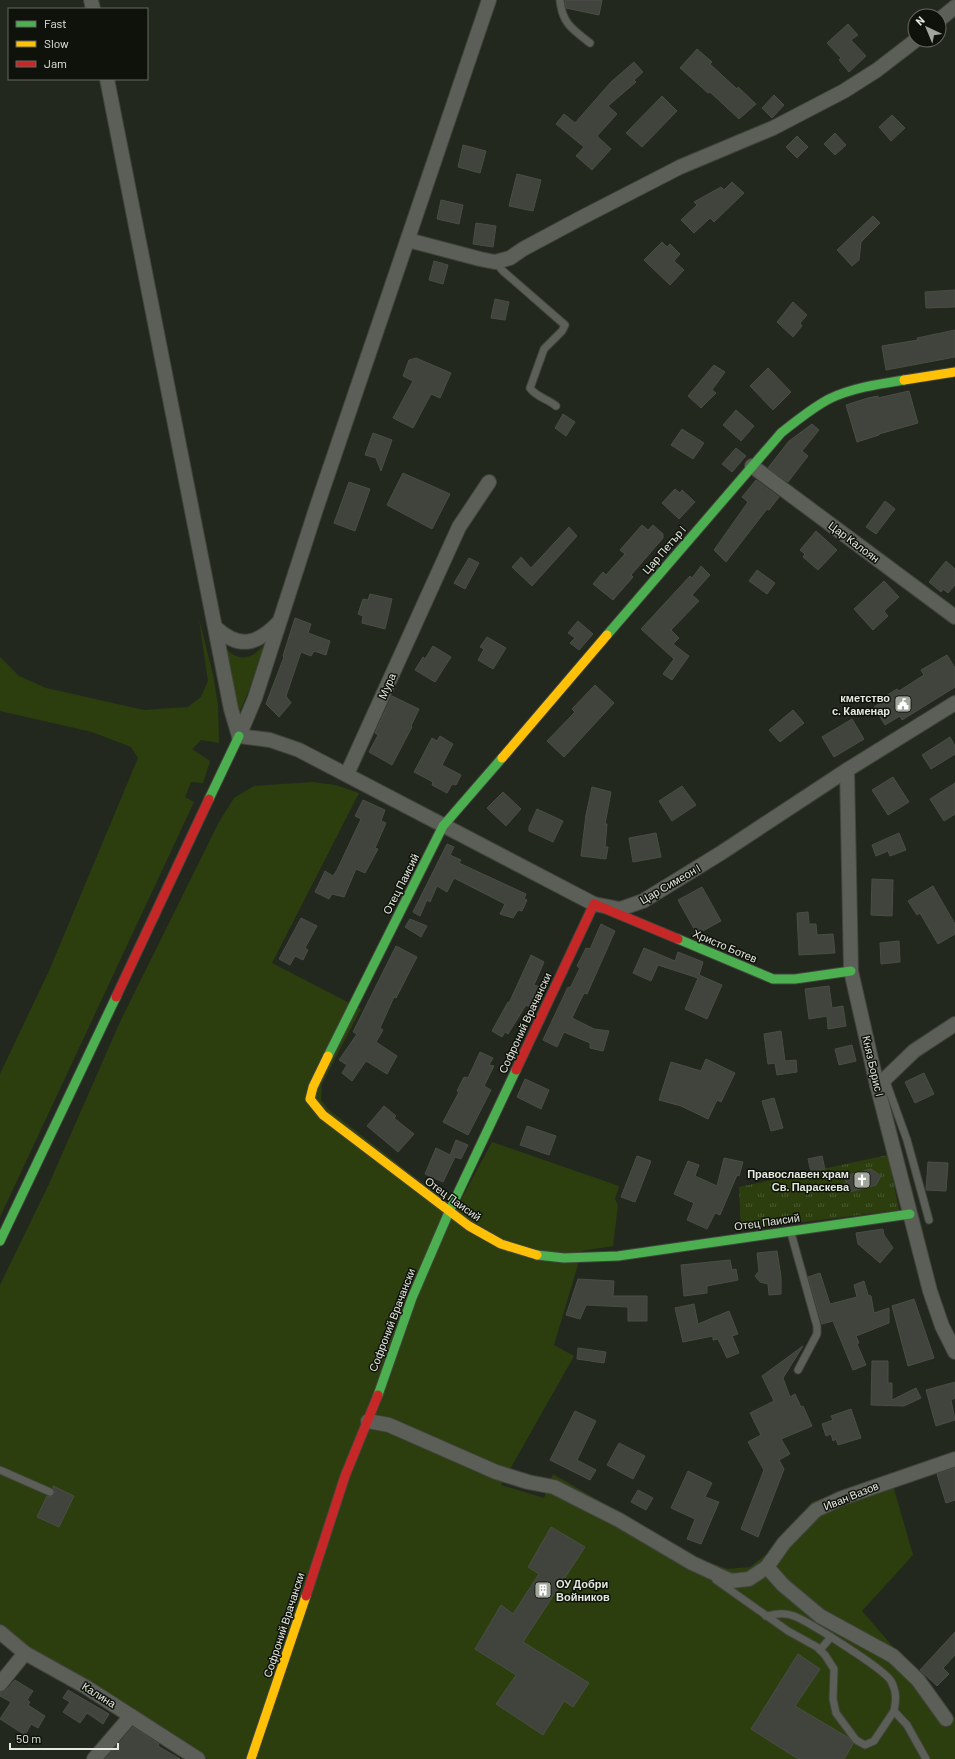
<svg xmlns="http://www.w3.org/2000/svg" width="955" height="1759" font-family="Barlow,sans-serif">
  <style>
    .grass { fill: #2d3e0e }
    .park { fill: url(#park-tufts) }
    .building { fill: #40443c; stroke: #4a4d46 }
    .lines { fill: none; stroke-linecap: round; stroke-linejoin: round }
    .lane-casing { stroke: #40443c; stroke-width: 9 }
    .street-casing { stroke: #40443c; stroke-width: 16 }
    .fast-casing { stroke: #40443c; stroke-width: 11 }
    .slow-casing { stroke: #40443c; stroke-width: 11 }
    .jam-casing { stroke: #40443c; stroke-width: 11 }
    .lane { stroke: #5c5f58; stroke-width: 7 }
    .street { stroke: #5c5f58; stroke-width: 14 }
    .fast { stroke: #4caf50; stroke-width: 9 }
    .slow { stroke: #ffc107; stroke-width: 9 }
    .jam { stroke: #c62828; stroke-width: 9 }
    .labels { text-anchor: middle; stroke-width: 3; stroke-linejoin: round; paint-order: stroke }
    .street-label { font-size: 11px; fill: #e5eae0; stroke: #0f120b }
    .poi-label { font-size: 11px; font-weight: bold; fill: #e5eae0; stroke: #0f120b; text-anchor: end }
  </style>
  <defs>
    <pattern id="park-tufts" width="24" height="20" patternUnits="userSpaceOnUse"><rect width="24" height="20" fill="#2d3e0e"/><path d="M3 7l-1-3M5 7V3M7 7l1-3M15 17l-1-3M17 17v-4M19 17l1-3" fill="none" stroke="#4b5a31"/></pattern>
  </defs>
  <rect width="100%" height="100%" fill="#23281e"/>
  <g class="grass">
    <polygon points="199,619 213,675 218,705 219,743 201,740 192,749 210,761 203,783 191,782 185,797 194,802 0,1217 0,1074 49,971 138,758 131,747 92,732 0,711 0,657 19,676 46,688 144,710 188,707 201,697 208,681"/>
    <path d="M264,645l-15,45 -10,23 -12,-63c15,13 25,8 37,-5z"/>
    <polygon points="312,782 335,785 359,793 272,963 361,1009 322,1084 321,1100 329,1110 456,1209 492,1142 619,1186 615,1199 618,1205 613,1246 582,1251 554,1345 574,1356 501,1485 544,1498 553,1474 702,1560 728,1569 750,1567 769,1552 812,1502 890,1475 913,1555 862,1611 955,1718 955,1759 208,1759 0,1631 0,1285 49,1184 120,1022 219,822 234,798 254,786"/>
  </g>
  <polygon class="park" points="888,1155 899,1210 741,1230 739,1187"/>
  <g class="building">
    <polygon points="565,0 602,0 599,15 566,8"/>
    <polygon points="848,24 858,35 851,40 866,56 849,72 839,60 841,58 827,43"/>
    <polygon points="697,49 712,62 710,64 737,89 738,87 756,104 739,119 710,92 708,93 680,68"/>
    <polygon points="634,62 643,72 634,80 636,82 608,106 617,114 597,136 611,149 592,170 576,156 584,147 556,124 564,114 575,123 611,82"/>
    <polygon points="774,95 784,105 772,118 762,108"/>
    <polygon points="662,96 677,111 642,147 626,133"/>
    <polygon points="892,115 905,128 891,141 879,127"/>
    <polygon points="835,133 846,145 835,155 824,144"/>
    <polygon points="797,136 808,147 797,158 786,147"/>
    <polygon points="463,145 486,151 480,173 458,167"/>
    <polygon points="517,174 541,180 533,211 509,206"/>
    <polygon points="732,182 744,193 714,222 710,218 694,233 681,220 697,205 694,202 721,187 724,190"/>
    <polygon points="441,200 463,205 459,224 437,219"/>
    <polygon points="873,216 880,223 861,242 859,260 852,266 837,250"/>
    <polygon points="476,223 496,226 493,247 473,244"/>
    <polygon points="662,242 667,247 670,244 680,254 674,261 684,270 670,285 644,260"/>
    <polygon points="434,261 448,265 443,284 429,280"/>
    <polygon points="955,290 955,307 926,308 925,292"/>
    <polygon points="495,299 509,302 505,320 491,318"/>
    <polygon points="793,302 807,315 800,323 802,326 793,337 777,322"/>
    <polygon points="955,330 955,357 886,370 882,346 918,340 917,338"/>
    <polygon points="416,358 451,373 440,398 431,394 413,428 393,418 413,381 403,376 409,360"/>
    <polygon points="714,365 725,372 712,390 716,393 701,408 688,396"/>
    <polygon points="768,368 791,392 773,410 750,386"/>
    <polygon points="909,391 918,423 879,434 879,435 857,442 846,405 868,398 878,396 878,398"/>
    <polygon points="736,410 754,426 741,441 723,425"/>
    <polygon points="563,414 575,422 566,436 555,428"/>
    <polygon points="812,424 819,430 802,451 808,456 788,482 768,468 789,441"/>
    <polygon points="682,429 704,443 693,459 671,445"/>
    <polygon points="373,433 392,440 381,471 376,458 365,455"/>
    <polygon points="736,448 746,456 732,472 722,464"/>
    <polygon points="403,473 450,494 432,529 387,505"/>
    <polygon points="756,480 779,497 769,510 767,509 726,562 714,550 748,502 742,497"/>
    <polygon points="349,482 370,489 355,531 334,523"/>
    <polygon points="675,489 680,493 682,490 695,502 679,519 662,503"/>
    <polygon points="885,501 895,509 876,534 866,527"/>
    <polygon points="642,525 648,530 653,525 663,534 663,538 631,575 633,577 613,600 593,584 603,572 606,575 625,554 620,550"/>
    <polygon points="569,527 577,536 532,586 512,567 521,557 531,568"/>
    <polygon points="816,531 837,550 818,570 803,557 805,554 800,550"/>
    <polygon points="469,558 479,563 465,589 454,583"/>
    <polygon points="946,561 955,569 955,585 948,593 943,589 941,592 929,582"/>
    <polygon points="701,566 710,575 692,595 699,601 671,630 679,638 673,644 689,656 672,680 663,674 674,659 641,629 690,576 692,578"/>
    <polygon points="757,570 775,583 767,594 749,581"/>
    <polygon points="884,581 899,597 884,611 888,616 873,630 854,609"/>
    <polygon points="370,594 392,599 385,629 362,623 363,616 358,614 363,599 368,600"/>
    <polygon points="295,618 311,624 308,633 330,641 326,655 314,651 311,656 301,652 286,696 291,703 279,717 266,704 284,657 283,656"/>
    <polygon points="578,621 593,634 579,650 570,643 575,638 568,633"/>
    <polygon points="487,637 506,648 493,669 478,660 484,649 480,647"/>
    <polygon points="433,646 451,657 435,682 415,670 423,657 425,659"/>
    <polygon points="947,655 955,668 955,687 902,720 900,716 885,725 874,707 880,703 879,700 897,689 899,691 924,675 921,670"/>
    <polygon points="595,685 614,703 564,757 547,741 575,712 572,709"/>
    <polygon points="392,696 419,709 411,726 412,727 392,765 369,752 378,735 375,733"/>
    <polygon points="793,710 804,723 780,742 769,730"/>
    <polygon points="852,719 864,739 834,757 822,737"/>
    <polygon points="440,736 453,744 442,765 461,775 456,785 452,784 447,793 432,785 433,782 414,772 432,738 437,741"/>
    <polygon points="950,737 955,746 955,754 931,769 922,755"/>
    <polygon points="893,777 909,802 888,815 872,790"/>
    <polygon points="955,783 955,814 944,821 930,799"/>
    <polygon points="682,786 696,805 672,821 659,801"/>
    <polygon points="592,787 611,792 605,824 607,824 605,847 608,847 606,859 581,856 586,815"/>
    <polygon points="503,792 521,809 506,826 487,808"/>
    <polygon points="363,800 385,810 381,821 386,823 375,848 378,849 365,873 356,869 344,897 332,894 329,899 315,892 325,871 333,876 337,870 361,819 355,816"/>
    <polygon points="537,809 563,821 553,842 529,831 529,827"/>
    <polygon points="656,833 661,857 633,862 629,838"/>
    <polygon points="899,833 906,850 890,856 888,851 876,856 872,845"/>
    <polygon points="447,844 454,847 450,855 461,860 459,863 526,894 524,899 527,900 522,911 518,910 513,918 500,914 505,904 454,878 447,892 437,886 430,902 427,900 420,916 413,912"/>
    <polygon points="872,879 893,880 892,916 871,915"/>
    <polygon points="933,886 955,924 955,934 938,944 920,913 917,915 908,901"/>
    <polygon points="702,887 721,921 697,934 678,900"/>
    <polygon points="808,912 809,924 816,924 817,935 833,934 835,953 799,955 797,913"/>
    <polygon points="301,918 317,926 305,948 308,950 303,960 295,956 290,965 279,959"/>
    <polygon points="410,919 427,926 421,937 405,927"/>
    <polygon points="601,924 615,931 587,994 584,993 572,1018 594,1029 609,1031 603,1051 590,1048 590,1043 564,1032 557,1047 543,1040 568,987 570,988 580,968 577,966 586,948 590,949"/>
    <polygon points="899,941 900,962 881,964 880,943"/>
    <polygon points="396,946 417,957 396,998 394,997 380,1028 383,1030 376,1042 397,1056 387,1074 366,1061 352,1081 342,1073 347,1065 339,1060 357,1034 353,1032"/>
    <polygon points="644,948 675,961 678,952 703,962 699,975 722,985 707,1019 685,1009 698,978 658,965 651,981 633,973"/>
    <polygon points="531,955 544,962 534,985 540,987 530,1007 526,1005 508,1034 505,1032 502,1037 492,1031 508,1002 509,1003"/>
    <polygon points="829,986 832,1008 843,1006 846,1026 828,1029 827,1016 809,1019 805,989"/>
    <polygon points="781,1031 785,1061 796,1060 797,1072 777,1075 775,1063 768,1064 764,1034"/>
    <polygon points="852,1045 856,1061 839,1065 835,1049"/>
    <polygon points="480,1052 493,1058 489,1065 494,1066 484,1086 491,1090 468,1135 443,1122 459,1092 457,1091 464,1077 468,1078"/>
    <polygon points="706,1059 735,1073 721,1102 717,1100 708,1119 681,1106 659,1100 671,1062 701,1071"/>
    <polygon points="924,1073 934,1094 915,1103 905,1082"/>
    <polygon points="525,1079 549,1090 541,1109 517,1097"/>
    <polygon points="774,1098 783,1128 771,1131 762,1101"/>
    <polygon points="384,1106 396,1116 394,1118 414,1134 398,1152 367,1126"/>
    <polygon points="527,1126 556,1136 549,1155 520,1145"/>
    <polygon points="456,1140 468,1145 461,1159 455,1157 443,1182 425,1174 436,1148 450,1155"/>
    <polygon points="637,1156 651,1161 635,1202 621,1197"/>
    <polygon points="822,1156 825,1169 811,1172 808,1159"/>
    <polygon points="724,1158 743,1162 739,1176 737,1175 720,1215 715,1213 707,1229 687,1220 694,1203 674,1194 688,1161 699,1165 695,1176 717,1186"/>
    <polygon points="928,1162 948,1163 946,1191 926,1190"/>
    <polygon points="871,1169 881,1176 876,1185 849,1192 844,1176"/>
    <polygon points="883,1229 884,1235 893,1248 880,1263 858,1244 856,1233"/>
    <polygon points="777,1251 781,1277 781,1294 769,1295 768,1284 760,1282 755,1276 759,1271 757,1253"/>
    <polygon points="730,1260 732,1270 736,1269 738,1280 707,1286 707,1293 684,1296 681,1265"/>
    <polygon points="820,1273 830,1304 857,1297 854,1285 864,1281 868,1295 871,1296 874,1313 889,1308 889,1323 856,1336 859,1343 857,1344 866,1365 853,1370 833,1321 822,1324 808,1277"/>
    <polygon points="578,1279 614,1281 613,1296 647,1296 647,1321 628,1321 628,1307 586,1305 580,1319 566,1315"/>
    <polygon points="914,1299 934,1358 908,1366 892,1306"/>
    <polygon points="694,1304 698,1324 729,1311 738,1334 732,1336 739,1353 727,1358 718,1339 713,1340 713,1336 683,1342 675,1308"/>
    <polygon points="803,1346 783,1378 790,1397 795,1394 801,1407 803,1406 812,1426 781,1439 790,1454 779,1460 784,1469 758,1537 741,1529 764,1470 748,1442 761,1435 750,1413 774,1401 762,1376"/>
    <polygon points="578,1348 606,1352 604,1363 577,1359"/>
    <polygon points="872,1361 888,1361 888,1383 892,1383 892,1400 916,1388 921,1398 904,1406 871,1405"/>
    <polygon points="955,1382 955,1398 951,1400 955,1420 936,1426 926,1390"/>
    <polygon points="851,1409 861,1438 838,1445 836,1439 833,1441 831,1434 826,1436 822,1424 833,1420 831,1416"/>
    <polygon points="575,1411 596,1421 577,1460 596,1470 590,1480 550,1460"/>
    <polygon points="619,1443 645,1456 633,1479 607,1465"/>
    <polygon points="955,1468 955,1500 946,1503 937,1474"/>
    <polygon points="688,1471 712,1483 705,1497 719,1502 701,1544 687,1539 695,1519 671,1508"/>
    <polygon points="53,1486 74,1496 59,1527 37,1517 47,1496 51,1497 54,1494"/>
    <polygon points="638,1490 653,1498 646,1510 631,1502"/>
    <polygon points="551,1527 585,1547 523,1642 589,1683 573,1707 564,1701 543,1735 496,1704 516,1675 475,1649 501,1605 513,1614 539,1574 528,1567"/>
    <polygon points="955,1632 955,1655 943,1668 949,1674 937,1686 920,1670"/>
    <polygon points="798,1654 820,1669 795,1706 849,1738 853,1744 844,1759 798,1759 751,1729"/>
    <polygon points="15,1680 33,1691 27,1700 30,1702 28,1705 45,1716 38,1728 31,1724 25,1735 0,1719 11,1702 0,1696 0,1692 6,1690"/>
    <polygon points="68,1690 109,1714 103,1724 87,1713 80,1723 63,1712 70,1702 63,1698"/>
    <polygon points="133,1727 159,1744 158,1746 180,1759 105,1759"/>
  </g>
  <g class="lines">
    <g class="lane-casing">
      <g id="lane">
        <path d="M560,0c2,23 12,29 30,43"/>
        <path d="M495,262l8,9 62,54 -3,6 -18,18 -14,39c6,9 18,11 26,18"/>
        <polyline points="885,1079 907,1140 929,1220"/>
        <polyline points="791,1233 817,1326 817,1334 798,1370"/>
        <polyline points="0,1470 50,1492"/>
        <polyline points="716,1580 788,1631 817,1647 825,1655 834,1669 833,1699 836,1713 856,1740 865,1745 874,1741 894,1711"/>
        <path d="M766,1616c10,-2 18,-4 28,0 15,6 90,53 97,65 6,11 5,19 3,30l13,14 19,34"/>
        <polyline points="820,1650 831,1637"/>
      </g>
    </g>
    <g class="street-casing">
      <g id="street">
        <polyline points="91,0 93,9"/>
        <polyline points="939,20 955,7"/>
        <polyline points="107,79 231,709 239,736"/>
        <polyline points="408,240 480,259 495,262 510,258 523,249 579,219 680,167 773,128 844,91 877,70 916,40"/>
        <polyline points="752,466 955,617"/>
        <path d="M216,628c24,22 42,16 63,-6"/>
        <polyline points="239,736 270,740 299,750 594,904 620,909 643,901 721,853 847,770 955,703"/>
        <polyline points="239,736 255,698 316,509 489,0"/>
        <polyline points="847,770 851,971 877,1085 930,1291 942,1326 955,1352"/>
        <polyline points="347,774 459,527 489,482"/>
        <polyline points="877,1085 885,1079 914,1051 955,1024"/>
        <polyline points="368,1421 389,1425 496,1472 528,1482 554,1487 619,1520 692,1563 731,1581 749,1579 767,1567 784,1543 816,1510 842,1498 955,1459"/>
        <polyline points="767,1567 783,1585 820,1616 893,1656 918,1680 946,1719"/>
        <polyline points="0,1632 25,1653 86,1687 198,1759"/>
        <polyline points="0,1684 25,1653"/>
        <polyline points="94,1759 131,1716"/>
      </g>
    </g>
    <g class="fast-casing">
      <g id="fast">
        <path d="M607,635l174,-202c15,-12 31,-25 48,-34 23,-11 50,-15 75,-19"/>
        <polyline points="209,799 239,736"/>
        <polyline points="678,939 773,979 795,979 851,971"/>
        <polyline points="328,1056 443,826 502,758"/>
        <polyline points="0,1241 116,997"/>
        <polyline points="537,1255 564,1258 618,1256 910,1214"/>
        <polyline points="378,1395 412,1298 449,1212 516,1070"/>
      </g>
    </g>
    <g class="slow-casing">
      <g id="slow">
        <polyline points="904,380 955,372"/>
        <polyline points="502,758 607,635"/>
        <polyline points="328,1056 313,1087 310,1099 323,1115 469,1226 501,1244 537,1255"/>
        <polyline points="251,1759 306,1596"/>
      </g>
    </g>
    <g class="jam-casing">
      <g id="jam">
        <polyline points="116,997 209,799"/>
        <polyline points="516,1070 594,904 678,939"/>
        <polyline points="306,1596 345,1476 378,1395"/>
      </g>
    </g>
    <use href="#lane" class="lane"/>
    <use href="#street" class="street"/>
    <use href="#fast" class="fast"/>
    <use href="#slow" class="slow"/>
    <use href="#jam" class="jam"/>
  </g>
  <defs>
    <g id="civic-square" transform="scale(0.9)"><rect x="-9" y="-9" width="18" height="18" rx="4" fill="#a1a69c" stroke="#0f120b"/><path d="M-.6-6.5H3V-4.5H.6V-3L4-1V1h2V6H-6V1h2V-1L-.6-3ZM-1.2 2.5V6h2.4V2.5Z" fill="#fff"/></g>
    <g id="church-square" transform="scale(0.9)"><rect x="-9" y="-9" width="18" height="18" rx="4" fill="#a1a69c" stroke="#0f120b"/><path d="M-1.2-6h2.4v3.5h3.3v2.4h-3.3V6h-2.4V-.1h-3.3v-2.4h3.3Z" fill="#fff"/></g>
    <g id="building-square" transform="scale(0.9)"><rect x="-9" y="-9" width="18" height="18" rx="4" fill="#a1a69c" stroke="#0f120b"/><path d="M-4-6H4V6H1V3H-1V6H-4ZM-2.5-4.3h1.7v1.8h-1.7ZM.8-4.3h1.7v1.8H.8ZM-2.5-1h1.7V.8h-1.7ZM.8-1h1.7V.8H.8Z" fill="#fff"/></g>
  </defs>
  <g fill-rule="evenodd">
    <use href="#civic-square" x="903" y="704"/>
    <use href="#church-square" x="862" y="1180"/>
    <use href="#building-square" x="543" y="1590"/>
  </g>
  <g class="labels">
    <g class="street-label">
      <text transform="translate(854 542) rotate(37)" y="4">Цар Калоян</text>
      <text transform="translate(664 550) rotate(-49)" y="4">Цар Петър I</text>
      <text transform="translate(387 686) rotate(-66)" y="4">Мура</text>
      <text transform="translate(401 884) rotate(-63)" y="4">Отец Паисий</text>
      <text transform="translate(670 884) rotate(-30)" y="4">Цар Симеон I</text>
      <text transform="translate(725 946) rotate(23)" y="4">Христо Ботев</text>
      <text transform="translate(525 1023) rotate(-65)" y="4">Софроний Врачански</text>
      <text transform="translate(873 1066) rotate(77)" y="4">Княз Борис I</text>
      <text transform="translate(453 1199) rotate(36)" y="4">Отец Паисий</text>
      <text transform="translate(767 1222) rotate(-8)" y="4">Отец Паисий</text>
      <text transform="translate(392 1320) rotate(-69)" y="4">Софроний Врачански</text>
      <text transform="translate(851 1496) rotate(-22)" y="4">Иван Вазов</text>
      <text transform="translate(284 1625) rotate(-72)" y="4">Софроний Врачански</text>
      <text transform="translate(99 1695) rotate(32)" y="4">Калина</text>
    </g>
    <g class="poi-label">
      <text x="890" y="702">кметство<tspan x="890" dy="13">с. Каменар</tspan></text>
      <text x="849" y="1178">Православен храм<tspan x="849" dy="13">Св. Параскева</tspan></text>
      <text x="556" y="1588" text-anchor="start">ОУ Добри<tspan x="556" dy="13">Войников</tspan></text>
    </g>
  </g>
  <rect x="8" y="8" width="140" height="72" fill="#0f120b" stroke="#656860"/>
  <rect x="16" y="21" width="20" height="6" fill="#4caf50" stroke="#656860"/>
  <text x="44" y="28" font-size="12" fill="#e5eae0">Fast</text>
  <rect x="16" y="41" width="20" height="6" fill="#ffc107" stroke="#656860"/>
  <text x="44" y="48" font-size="12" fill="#e5eae0">Slow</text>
  <rect x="16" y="61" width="20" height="6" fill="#c62828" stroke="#656860"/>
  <text x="44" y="68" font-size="12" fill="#e5eae0">Jam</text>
  <g transform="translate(927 28) rotate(316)"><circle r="19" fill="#0f120b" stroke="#656860"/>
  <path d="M0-3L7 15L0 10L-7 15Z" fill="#a1a69c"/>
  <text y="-6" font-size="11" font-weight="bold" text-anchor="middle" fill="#e5eae0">N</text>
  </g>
  <path d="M10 1743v6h108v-6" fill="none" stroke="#e5eae0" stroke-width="2"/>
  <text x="16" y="1743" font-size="12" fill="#e5eae0" stroke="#0f120b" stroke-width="3" paint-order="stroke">50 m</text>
</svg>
